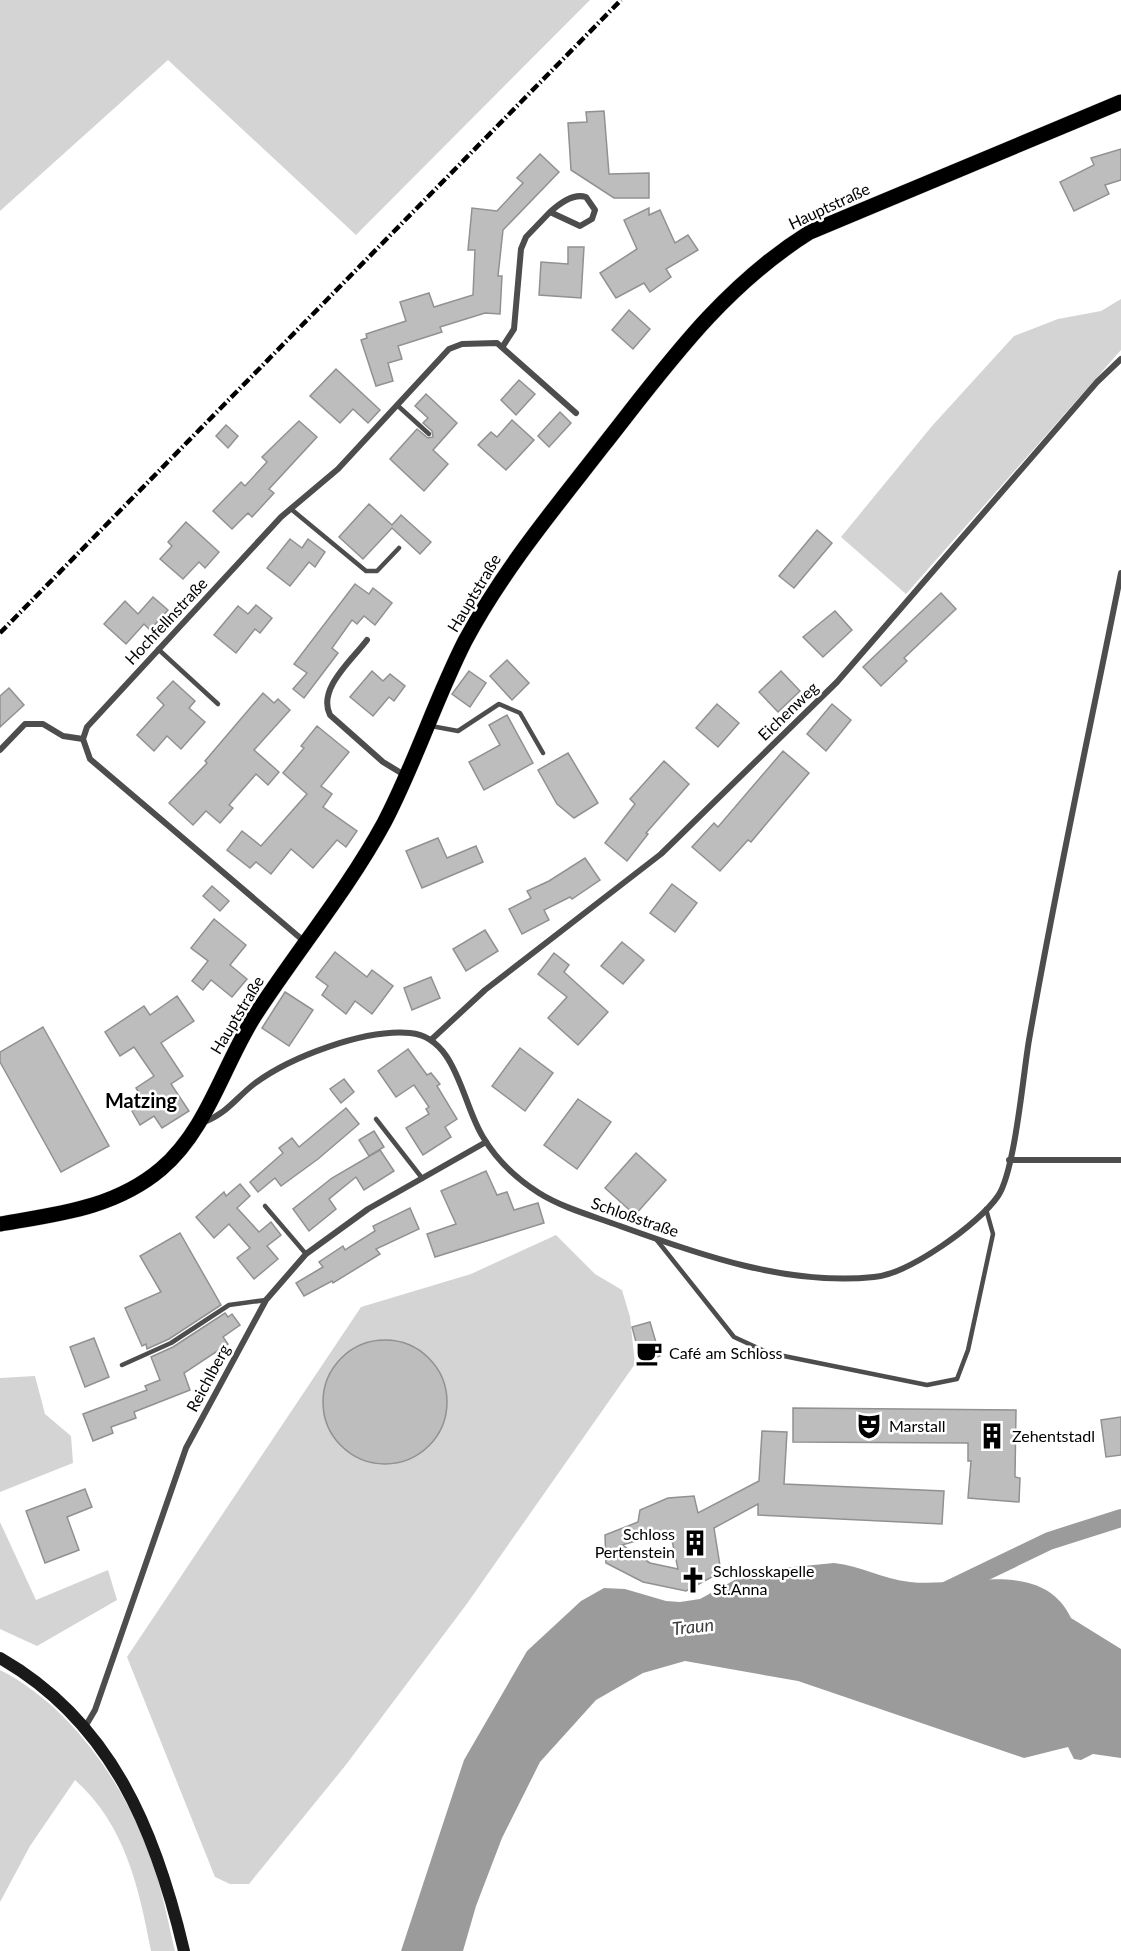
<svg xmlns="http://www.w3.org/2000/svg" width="1121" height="1951" font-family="Lato,sans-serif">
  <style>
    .green { fill: #d4d4d4 }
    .water { fill: #9b9b9b }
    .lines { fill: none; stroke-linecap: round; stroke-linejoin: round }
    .canal { stroke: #9b9b9b; stroke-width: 18 }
    .building { fill: #bdbdbd; stroke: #919191; stroke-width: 1.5; fill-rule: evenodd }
    .primary-casing { stroke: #dbdbdb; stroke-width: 16 }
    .lane { stroke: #4d4d4d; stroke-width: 4.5 }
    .street { stroke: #4d4d4d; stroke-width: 6 }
    .secondary { stroke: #1a1a1a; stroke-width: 12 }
    .primary { stroke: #000; stroke-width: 15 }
    .rail { stroke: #000; stroke-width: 4.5; stroke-dasharray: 9 3 1.5 3; stroke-linecap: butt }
    .labels { text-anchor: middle; stroke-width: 5; stroke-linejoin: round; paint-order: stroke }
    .street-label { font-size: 16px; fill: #000; stroke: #fff }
    .poi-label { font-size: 16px; fill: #000; stroke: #fff; text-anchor: start }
    .water-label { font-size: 18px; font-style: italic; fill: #3c3c3c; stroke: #fff }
    .quarter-label { font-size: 20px; font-weight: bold; fill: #000; stroke: #fff }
  </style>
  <rect width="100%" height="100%" fill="#fff"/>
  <g class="green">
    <polygon points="0,0 590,0 356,235 168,60 0,211"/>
    <polygon points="1121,299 1121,350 906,594 841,537 932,426 1014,336 1058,319 1101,311"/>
    <polygon points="556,1235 595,1274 622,1290 630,1317 635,1364 466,1605 345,1766 249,1884 230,1884 215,1877 127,1657 361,1307 471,1274"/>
    <polygon points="35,1376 45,1414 71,1436 73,1463 0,1492 0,1378"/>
    <polygon points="0,1522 36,1600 108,1570 117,1600 37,1646 0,1629"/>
    <path d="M0,1670c65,33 114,100 143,167 16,35 23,77 32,114h-24c-12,-63 -26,-127 -76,-171l-45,66 -30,56z"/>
  </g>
  <path class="water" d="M834,1563c27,3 49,16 76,19 53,6 132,-25 161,36l50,31v109l-28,-4 -12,6 -7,-1 -6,-12 -44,11 -226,-77 -113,-20 -42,12 -47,27 -56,62 -38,76 -26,68 -13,45h-62l63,-191 63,-109 54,-50 23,-13 21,1 41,12 14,1 20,-3 51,-28z"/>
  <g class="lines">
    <polyline class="canal" points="943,1592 1049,1541 1121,1518"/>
  </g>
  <g class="building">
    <polygon points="604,111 609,174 649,173 649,198 614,198 571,170 568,123 587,122 586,112"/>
    <polygon points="1121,149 1121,180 1105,185 1109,194 1074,211 1060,182 1094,165 1091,158"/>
    <polygon points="540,154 559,172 503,230 498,276 502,276 500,314 485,313 440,327 442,332 398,346 402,359 388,363 393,381 376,386 361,340 367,338 366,334 406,321 400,302 429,293 434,307 473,295 475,250 468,250 472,208 497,211 523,183 517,178"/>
    <polygon points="649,208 649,215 660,210 675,243 688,235 698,250 666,269 671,277 650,292 644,283 616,298 600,273 637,249 624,220"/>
    <polygon points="568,247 584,247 581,298 539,295 541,262 568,264"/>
    <polygon points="629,310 650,329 633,349 612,330"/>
    <polygon points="336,369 380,410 368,423 353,409 340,423 310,396"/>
    <polygon points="519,380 535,394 516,415 501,400"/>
    <polygon points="426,394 457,423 433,450 448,464 424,491 390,459 417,429 428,438 433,437 432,431 423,423 428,418 415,406"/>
    <polygon points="560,412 571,423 549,447 538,436"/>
    <polygon points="512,420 534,440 506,470 478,445 491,432 497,437"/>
    <polygon points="299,421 317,437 269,489 274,493 252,517 248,513 232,529 213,511 241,482 245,486 267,462 262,457"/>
    <polygon points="226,425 238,436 228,448 216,436"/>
    <polygon points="369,504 392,525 401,515 431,542 420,554 392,528 363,559 339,537"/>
    <polygon points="186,522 219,552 205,568 199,562 183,579 160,559 172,546 168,542"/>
    <polygon points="817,530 832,543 794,588 779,576"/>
    <polygon points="290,539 302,548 308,539 325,552 315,567 309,562 290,586 267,568"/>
    <polygon points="355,584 369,594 373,588 392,603 375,625 364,616 357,624 352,620 332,648 338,653 304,698 293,689 307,673 294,664"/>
    <polygon points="941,593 956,609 904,658 907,661 881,686 863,667"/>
    <polygon points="153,597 168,610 150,630 144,624 126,644 104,624 125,601 138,614"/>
    <polygon points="256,605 272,618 260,633 255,629 236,653 214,635 238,606 248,614"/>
    <polygon points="835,611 852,630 823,657 803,637"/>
    <polygon points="507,660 529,683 512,700 490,676"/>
    <polygon points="372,671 383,681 390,674 405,686 394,701 389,697 373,716 350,697"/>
    <polygon points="469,671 486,683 470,707 452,694"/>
    <polygon points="781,671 800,691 778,712 759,692"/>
    <polygon points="173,681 195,701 189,708 205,722 181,749 167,736 154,751 137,735 164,705 157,698"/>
    <polygon points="9,688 24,705 0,727 0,696"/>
    <polygon points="263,693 274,703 278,699 290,710 254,750 279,772 268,785 256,774 229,805 233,808 220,823 206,811 193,825 169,803 207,763 205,761"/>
    <polygon points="717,704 739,723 718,747 696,728"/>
    <polygon points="832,704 851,720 826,751 807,734"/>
    <polygon points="507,715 533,763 484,790 469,762 500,745 489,725"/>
    <polygon points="317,726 349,752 321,786 332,794 323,807 357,831 346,847 337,840 313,868 291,849 271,874 256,862 250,868 227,850 242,831 261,846 307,794 283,773 304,748 301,746"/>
    <polygon points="783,751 809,773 751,842 748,840 720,871 692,847 714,823 718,827"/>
    <polygon points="568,753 598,803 574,818 557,804 538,770"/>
    <polygon points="664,761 689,784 646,833 648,834 627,861 605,843 635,804 630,799"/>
    <polygon points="438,838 447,858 476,846 483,862 422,888 406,851"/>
    <polygon points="585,858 600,880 572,899 570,897 544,910 549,920 522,934 509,909 531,898 527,891 549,881"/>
    <polygon points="672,884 697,903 675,932 650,913"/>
    <polygon points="212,886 229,901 220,911 203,896"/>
    <polygon points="214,919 246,945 230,965 247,979 232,997 211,980 203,990 192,981 208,961 191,948"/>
    <polygon points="485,930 498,951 466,971 453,949"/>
    <polygon points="622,942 644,960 623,984 601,966"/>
    <polygon points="335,952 367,977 372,970 393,986 372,1014 355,1001 346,1014 322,995 328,986 316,977"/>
    <polygon points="554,953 569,965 564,972 608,1012 578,1045 548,1018 567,997 538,974"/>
    <polygon points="431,977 440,998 412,1010 404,988"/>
    <polygon points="285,992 313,1010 289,1046 262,1028"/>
    <polygon points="177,996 194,1021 161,1043 183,1076 171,1084 189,1111 162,1128 154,1116 140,1125 132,1111 145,1102 136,1088 154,1076 134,1047 120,1056 105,1032 144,1006 150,1015"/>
    <polygon points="43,1027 109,1146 61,1172 0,1062 0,1052"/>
    <polygon points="520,1048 553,1073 525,1111 492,1086"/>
    <polygon points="408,1049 427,1075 431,1073 440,1084 437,1086 457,1119 445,1127 451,1137 423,1155 406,1128 429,1114 426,1109 429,1107 414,1085 396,1097 378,1071"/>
    <polygon points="344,1079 354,1092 341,1103 330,1089"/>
    <polygon points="578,1099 611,1122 577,1169 544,1145"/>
    <polygon points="346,1108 359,1124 318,1159 281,1186 275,1178 258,1192 250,1182 283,1153 279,1148 292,1138 299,1147"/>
    <polygon points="374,1131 384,1147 369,1156 359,1140"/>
    <polygon points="380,1150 394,1171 364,1190 356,1177 329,1199 336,1209 309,1231 293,1209 332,1178"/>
    <polygon points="636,1153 666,1180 635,1215 605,1188"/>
    <polygon points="486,1171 497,1195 507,1192 514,1210 538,1203 544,1223 435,1257 427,1234 456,1224 441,1191"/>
    <polygon points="240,1184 250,1196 237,1208 259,1232 271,1222 281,1235 267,1246 278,1259 254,1279 237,1258 250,1248 229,1224 214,1238 196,1217 224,1192 226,1196"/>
    <polygon points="410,1208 419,1229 376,1249 380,1254 333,1283 332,1281 304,1296 296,1283 323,1267 319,1262 343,1246 345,1250 375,1231 373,1226"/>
    <polygon points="180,1233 221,1305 169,1339 147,1349 146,1344 142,1346 125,1308 161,1292 140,1256"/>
    <polygon points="225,1313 228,1317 232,1314 240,1325 223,1337 228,1344 184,1373 190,1390 134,1412 136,1418 111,1427 113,1433 93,1441 83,1414 147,1390 145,1386 160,1380 151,1357 173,1347"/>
    <polygon points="650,1322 660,1356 641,1361 632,1327"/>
    <polygon points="94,1338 109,1377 85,1387 70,1347"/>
    <circle cx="385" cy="1402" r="62"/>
    <polygon points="793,1408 1016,1410 1015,1477 1020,1478 1019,1502 968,1498 971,1461 968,1461 968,1443 793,1442"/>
    <polygon points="1121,1417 1121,1455 1106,1457 1101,1420"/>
    <path d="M762,1431l25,1 -3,52 160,7 -2,33 -184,-9v-11l-44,24 7,44 -35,19 -43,-9 -37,-19 -1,-28 33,-13 2,-12 28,-12 26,-2 4,17 61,-32zM670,1531l8,38 -28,-6 -28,-18z"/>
    <polygon points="85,1489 92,1507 67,1517 79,1550 45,1563 26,1511"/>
  </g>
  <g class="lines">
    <g class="primary-casing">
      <path id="primary" d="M0,1224c58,-10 115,-16 161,-55 46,-39 62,-103 93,-152 42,-65 93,-126 130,-194 31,-59 51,-123 81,-182 38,-71 89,-132 138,-195 63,-80 119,-159 207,-214l311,-130"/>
    </g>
    <g class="lane">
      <polyline points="397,405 429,434"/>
      <polyline points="291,509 366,571 377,571 399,548"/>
      <polyline points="158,649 218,704"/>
      <polyline points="431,726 458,731 499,704 520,713 543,753"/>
      <polyline points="376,1119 422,1178"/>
      <polyline points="265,1206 306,1254"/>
      <polyline points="656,1239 734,1337 760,1349 769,1353 927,1385 957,1379 968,1350 993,1234 986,1209"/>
      <polyline points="122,1365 171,1343 229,1305 266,1300"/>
    </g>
    <g class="street">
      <path d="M503,346l11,-17 7,-80 5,-12 24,-25c10,-9 23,-19 36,-15l9,13 -3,9 -12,7 -30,-14"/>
      <path d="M367,640c-15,20 -50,49 -37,75l53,47 23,14"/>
      <polyline points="0,750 25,724 43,724 63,736 83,739"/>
      <polyline points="305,942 90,759 83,739 87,727 281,517 338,469 449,349 462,344 497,343 576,413"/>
      <polyline points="432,1039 485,990 661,854 837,682 1097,382 1121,359"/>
      <path d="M204,1122c22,-8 32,-24 50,-38 36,-27 110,-55 156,-51 47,4 52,71 73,104 13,22 34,42 56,56 24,15 54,23 81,33 80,29 168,60 254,51 35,-3 105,-53 124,-81 17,-25 25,-121 31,-156 27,-156 61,-311 92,-467"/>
      <polyline points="1009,1160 1121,1160"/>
      <polyline points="85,1727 95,1710 186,1448 266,1300 306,1254 368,1209 486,1142"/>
    </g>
    <path class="secondary" d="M0,1658c112,64 156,174 184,293"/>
    <use href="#primary" class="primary"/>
    <polyline class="rail" points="0,633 621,0"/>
  </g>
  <defs>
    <g id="cafe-bare" transform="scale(2.07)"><path d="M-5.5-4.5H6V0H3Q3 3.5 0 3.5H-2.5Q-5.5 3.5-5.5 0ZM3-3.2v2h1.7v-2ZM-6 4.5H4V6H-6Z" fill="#000" stroke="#fff" stroke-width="2.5" paint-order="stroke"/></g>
    <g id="theatre-bare" transform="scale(2.07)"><path d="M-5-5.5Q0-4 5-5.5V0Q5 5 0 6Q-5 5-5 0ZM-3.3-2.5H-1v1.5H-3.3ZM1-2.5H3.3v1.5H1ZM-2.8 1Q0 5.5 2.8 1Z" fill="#000" stroke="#fff" stroke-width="2.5" paint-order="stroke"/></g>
    <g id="building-bare" transform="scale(2.07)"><path d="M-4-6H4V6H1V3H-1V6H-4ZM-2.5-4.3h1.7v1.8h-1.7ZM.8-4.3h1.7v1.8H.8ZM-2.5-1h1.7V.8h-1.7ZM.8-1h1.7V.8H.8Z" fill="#000" stroke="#fff" stroke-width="2.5" paint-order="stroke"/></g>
    <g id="church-bare" transform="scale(2.07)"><path d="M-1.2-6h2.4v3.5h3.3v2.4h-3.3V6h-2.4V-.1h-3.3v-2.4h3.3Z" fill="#000" stroke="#fff" stroke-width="2.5" paint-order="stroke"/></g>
  </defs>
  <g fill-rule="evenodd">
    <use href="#cafe-bare" x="649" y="1353"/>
    <use href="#theatre-bare" x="869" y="1426"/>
    <use href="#building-bare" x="992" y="1436"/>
    <use href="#building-bare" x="695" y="1543"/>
    <use href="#church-bare" x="693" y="1580"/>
  </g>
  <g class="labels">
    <g class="street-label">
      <text transform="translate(829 206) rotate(-25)" y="6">Hauptstraße</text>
      <text transform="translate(474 593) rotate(-59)" y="6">Hauptstraße</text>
      <text transform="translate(166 621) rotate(-47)" y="6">Hochfellnstraße</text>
      <text transform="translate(788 711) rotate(-44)" y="6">Eichenweg</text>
      <text transform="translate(237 1015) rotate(-59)" y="6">Hauptstraße</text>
      <text transform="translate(635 1217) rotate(19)" y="6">Schloßstraße</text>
      <text transform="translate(208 1378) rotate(-62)" y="6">Reichlberg</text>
    </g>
    <g class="poi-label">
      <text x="669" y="1359">Café am Schloss</text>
      <text x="889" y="1432">Marstall</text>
      <text x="1012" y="1442">Zehentstadl</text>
      <text x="675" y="1540" text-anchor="end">Schloss<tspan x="675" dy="18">Pertenstein</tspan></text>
      <text x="713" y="1577">Schlosskapelle<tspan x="713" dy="18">St.Anna</tspan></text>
    </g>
    <g class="water-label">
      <text transform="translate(693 1627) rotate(-6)" y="6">Traun</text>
    </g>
    <g class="quarter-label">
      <text x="141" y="1108">Matzing</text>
    </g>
  </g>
</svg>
